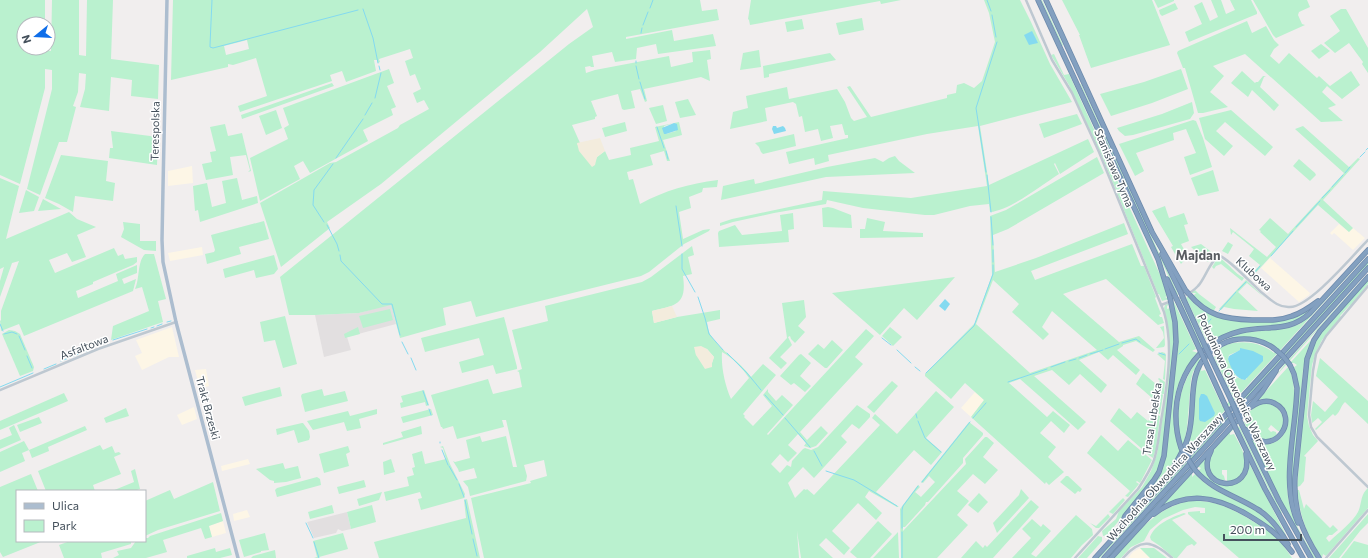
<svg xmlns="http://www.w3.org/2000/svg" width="1368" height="558" font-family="Commissioner,sans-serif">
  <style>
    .commercial { fill: #fdf6e6 }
    .education { fill: #e2dfe0 }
    .green { fill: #baf1cf; fill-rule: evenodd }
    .sand { fill: #f3ecdd }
    .water { fill: #84daf0 }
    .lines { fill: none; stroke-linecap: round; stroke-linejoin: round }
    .stream { stroke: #84daf0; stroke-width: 1 }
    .highway-casing { stroke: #6e8bac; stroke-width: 5.5 }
    .minor { stroke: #bec8d1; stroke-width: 2.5 }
    .major { stroke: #acbdcf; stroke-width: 3.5 }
    .highway { stroke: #83a0c0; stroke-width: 4 }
    .highway-bridge-casing { stroke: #6e8bac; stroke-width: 5.5; stroke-linecap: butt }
    .highway-bridge { stroke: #83a0c0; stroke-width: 4 }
    .labels { text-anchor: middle; stroke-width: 3; stroke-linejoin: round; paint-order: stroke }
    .street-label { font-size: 11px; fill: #45515c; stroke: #fff }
    .quarter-label { font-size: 13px; font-weight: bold; fill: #5a5e63; stroke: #fff }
  </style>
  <rect width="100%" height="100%" fill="#f1eeee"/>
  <g class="commercial">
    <polygon points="192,166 193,183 168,186 168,171"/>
    <polygon points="1339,224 1349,232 1353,228 1365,238 1353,250 1334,233 1332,235 1330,233"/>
    <polygon points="202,247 203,255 170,261 168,253"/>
    <polygon points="1270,258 1310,293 1309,295 1299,302 1261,268"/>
    <polygon points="172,327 179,357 169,357 142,370 135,356 142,353 136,340"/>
    <polygon points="206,369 209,386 200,389 195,370"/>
    <polygon points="975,392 984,400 971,417 961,408"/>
    <polygon points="194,407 197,419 182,425 177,415"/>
    <polygon points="248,459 250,464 222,471 221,466"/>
    <polygon points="247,510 250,517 234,521 233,514"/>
    <polygon points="223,521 226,533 212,537 209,526"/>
    <polygon points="1140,548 1150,558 1128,558 1133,552"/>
  </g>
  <g class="education">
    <polygon points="391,304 396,324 347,337 351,350 324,357 315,315 359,313"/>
    <polygon points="347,512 351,529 342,531 338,529 336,533 314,538 307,522"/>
  </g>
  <g class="green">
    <polygon points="0,0 45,0 45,24 24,24 24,48 45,48 45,50 51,51 52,0 79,0 79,55 86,56 87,0 113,0 111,59 159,65 158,99 131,96 132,80 111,77 109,111 80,107 85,89 86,74 79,73 78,92 73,106 76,107 67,142 59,142 40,195 27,189 52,89 52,70 45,69 45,88 20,184 0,175"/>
    <path d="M173,0h527l2,11 15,-2 2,11 -93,17v2l46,-9 2,11 39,-7 3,12 -58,8 -2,-10 -19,4 -1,11 -21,3 -3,-10 -20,4 2,11h-3l-1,-1 -5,1 1,6 9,-3 74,-14 2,11 22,-5 -1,-10 18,-2 1,9 -4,1 3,21 -9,-4 -57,12 3,12 -2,1 -5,-13 -9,2 4,17 -11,2 -2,-1 -4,-15 -27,7 6,15 -2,1v2l-23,6 8,18 -3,1 18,17 2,-4 8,-6 4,9 22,-5 -1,-7 29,-7 -4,-14 24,-5 3,13 -19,5 7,21h-3l-3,-10 -14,4 3,10 -26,7 2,8 4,-1 7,25c26,-14 48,-20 78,-24l-1,7 -14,1 -1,4 -13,5 2,11 -12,4 4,27 20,-9 7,-1 -1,2 -25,13 -35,28 -8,4 -165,41 -5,-16 -28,7 3,17 -46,13 -9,-33 -32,8 -44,2h-26l-9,-38 289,-233 24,-17 -6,-18 -47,43 -159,132 -54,38 3,6 -49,39 -21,-64 70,-40 6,-1 62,-34 2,-3 29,-16 -5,-9 -7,3 -4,-10 8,-4 -6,-15 -5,2 -5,-15 8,-3 -3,-9 -31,10 1,3 -2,1 -1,-3h-3l2,11 -30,11 -4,-11 -12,4 2,6 -92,31 -2,-6 29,-10 -11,-38 -23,7 -5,-1v3l-57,13zM247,40l2,9 -23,6 -2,-9zM674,123l2,8 -10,3 -2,-8z"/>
    <polygon points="751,0 901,0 881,4 880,1 750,25 749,20 748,19"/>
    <path d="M984,0h36l11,22 19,42 22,38 -92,24 9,59 99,-46 6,13 -34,22 -5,-11 -1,1 5,10c-19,12 -48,36 -69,38l-1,-8 -19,2 -36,9h-9l-62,-7 -36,-8 -1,4 -52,9 -41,9 -13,4v-3l12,-4 90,-19 1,-9 88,7 76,-12 -9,-60 -51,8 -99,21 1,6 -14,4 -1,-7 -25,6 -3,-12 62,-14v-3h-3l-3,-11 -12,2 3,12 -12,3 -3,-12 -13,3 -3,-16 -3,1 -3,-13 -3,-2 -28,6 2,13 -37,8 3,-17 15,-4 -2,-12 41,-9 2,12 48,-10 8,13 6,16 3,3 13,-4 -20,-30 3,-1 21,31 76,-19v-3l9,-2 1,-8 7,-2 10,5 8,-7 13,-39 -6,-29z"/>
    <polygon points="1041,0 1042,0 1063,45 1062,46"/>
    <polygon points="1062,0 1152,0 1170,45 1091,68 1079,35 1080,35"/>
    <polygon points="1154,0 1174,0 1174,1 1158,8"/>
    <polygon points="1211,0 1221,0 1226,14 1235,10 1230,0 1251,0 1257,12 1257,14 1189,42 1185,32 1202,24 1194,6 1202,2 1210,21 1218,17"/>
    <polygon points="1253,0 1307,0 1310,7 1299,12 1298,15 1302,24 1305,25 1276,38 1273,35"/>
    <polygon points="1175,3 1178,9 1162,16 1160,14 1159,10"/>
    <polygon points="1341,9 1346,9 1368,48 1368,73 1362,64 1363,62 1349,43 1335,53 1324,43 1340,31 1330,16"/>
    <polygon points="862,18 864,30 839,35 836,23"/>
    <polygon points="802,19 804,29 787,32 785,22"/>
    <polygon points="1247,21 1252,33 1266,26 1274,40 1279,45 1274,49 1270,56 1279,64 1289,53 1317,78 1319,76 1330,86 1351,71 1360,85 1342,99 1327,86 1322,92 1336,105 1328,108 1343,121 1321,122 1245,54 1213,66 1224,76 1210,92 1228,107 1203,113 1198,113 1185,68 1183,68 1177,53 1178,51"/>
    <polygon points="1321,44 1330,51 1319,59 1311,51"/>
    <polygon points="759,50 761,67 740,70 743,53"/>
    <polygon points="830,53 836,60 769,74 769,77 764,78 763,66"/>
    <polygon points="1054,54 1064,75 1069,74 1161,277 1167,296 1165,297 1169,299 1162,301 1159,294 1158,294 1102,156 1069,85 1051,55"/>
    <polygon points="389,69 394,83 387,86 396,107 391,109 393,115 363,130 368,141 310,173 303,161 294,166 300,179 260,201 250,158 288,139 284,128 289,125 283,108"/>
    <polygon points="1181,69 1188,89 1152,103 1111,116 1100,94 1144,82"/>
    <polygon points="1242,71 1255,83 1256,82 1258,82 1263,76 1266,76 1264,77 1260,87 1279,105 1274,111 1252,90 1248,97 1231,83"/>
    <polygon points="332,83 334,86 242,119 241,115"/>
    <polygon points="1080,84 1081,84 1178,294 1177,295"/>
    <polygon points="688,99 696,115 680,118 675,102"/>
    <polygon points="1192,102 1194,113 1190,119 1133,135 1125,136 1119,131 1117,128 1162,114"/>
    <polygon points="663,105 667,121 656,124 649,108"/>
    <polygon points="276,110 282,128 266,135 259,116"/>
    <polygon points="1231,110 1273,147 1265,156 1225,122 1216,131 1233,146 1224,156 1205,139 1199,118"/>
    <polygon points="1077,114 1082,124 1044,138 1039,124"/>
    <polygon points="1193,120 1196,121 1203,138 1212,167 1190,175 1184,157 1196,153 1186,129 1173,133 1174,140 1136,153 1144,171 1135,176 1119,144"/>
    <polygon points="625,122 627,131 605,137 602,128"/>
    <polygon points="225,124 228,136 242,133 251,171 248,172 250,170 246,155 230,157 233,175 206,180 202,164 212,162 210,152 216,151 210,127"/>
    <polygon points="1303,126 1349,167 1358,158 1360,159 1323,200 1353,228 1349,232 1318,205 1251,278 1249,276 1260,265 1249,256 1254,249 1233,232 1231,235 1230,228 1267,257 1276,247 1260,232 1261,231 1259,230 1270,218 1288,234 1344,173 1295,129"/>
    <polygon points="111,131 158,137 157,165 109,158 110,148 113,148"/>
    <polygon points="794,134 796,146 763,154 761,152 759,147 755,143"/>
    <polygon points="61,155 108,161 106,181 115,183 113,201 75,196 73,212 59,204 45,198"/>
    <polygon points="895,156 899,161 915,173 826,177 721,200 723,186 754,179 755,184 827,167 875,158 883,162 889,158"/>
    <path d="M1097,157l7,16 -96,56 -15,6 2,37 41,-14 88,-35 4,11 -97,37 4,9 97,-36 9,22h3l12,31 -1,1 6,16 -2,1 1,2h2l2,6 -6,2 -52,-46 -43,15 56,48 20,-6 16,14 -2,2 -17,-11 -13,4v1l-6,4 23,20 -4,5 -23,-20 -5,5 -9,-8 -20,8 28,25 -6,8 -21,-19 -11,11 -17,-15 -18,6 52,46 -8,8 -58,-51 -11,4 38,34 6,-6 17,14 -6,8 -13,-12 -11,12 16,14 -8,10 16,15 -15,13 -3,-3 -1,2 -74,-67 13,-17 -19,-17 -14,16 -26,-23v-2l50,-51 17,-48 -2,-59 16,-6zM993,280l26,24 -7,8 31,28 6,-6 -7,-7 10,-16 45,39 -67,23 -54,-49z"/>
    <polygon points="1299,159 1315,173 1316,175 1310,181 1293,166"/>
    <polygon points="1213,170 1219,191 1198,196 1191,178"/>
    <polygon points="0,178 19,186 6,239 69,212 77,219 96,227 77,235 86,257 72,262 67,253 49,260 55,273 114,248 118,256 123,254 125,259 137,257 137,262 133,265 93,282 93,284 76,291 78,298 118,281 116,274 137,265 137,273 122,279 124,284 136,279 133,291 24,336 19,324 1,331 0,320 1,321 1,311 19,261 12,263 0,297 0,281 4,267 0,269"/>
    <polygon points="237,178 242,200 257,196 258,203 200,222 198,210 195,211 193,186 207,183 212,207 226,203 222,181"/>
    <polygon points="26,190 39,197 34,211 19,213"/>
    <polygon points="43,199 61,209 38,211"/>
    <path d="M1165,206l4,12 15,-5 4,11 -4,1 5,16 -8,3c5,10 11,8 0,20l-10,-17 2,-1 -21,-35z"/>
    <polygon points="828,207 833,208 851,215 852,228 823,227 822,208"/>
    <polygon points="793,213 794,229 788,230 789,242 719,247 718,233 719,231 735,225 742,235 782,231 780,215"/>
    <polygon points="867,218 885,222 883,231 923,233 923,237 860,238 860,229 865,229"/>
    <polygon points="264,221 269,239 239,247 241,254 207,264 205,254 214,252 215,250 211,235"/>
    <polygon points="123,222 140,224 140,241 156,241 156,251 144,250 121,237 124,229"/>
    <polygon points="1228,242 1233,245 1228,254 1222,251"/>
    <polygon points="1201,244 1214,254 1208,262 1191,247"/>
    <path d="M692,246l2,9 -6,2 4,17 -9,2c4,29 -7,29 -31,35l2,12 23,-6 43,-7v9l-13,3c1,4 1,9 3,12 9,16 30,27 41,43l12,-13 13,11 -33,39 2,2 -1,1 9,9 19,-20 -9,-11 5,-6v3l8,9 6,-6 11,10 -26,29 1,1 98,-106 8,7 -19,21 8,7 -63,68 7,8 14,-14 7,7 -12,13 -6,2 -6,-2 2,-3 -8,-9 -10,11 9,8 -9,9 -8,-8 -9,10 9,9 7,-8 4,2 1,-6 11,-12 2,-1 6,2 7,-3 39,-42 13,9v3l-11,12 -7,-5 -11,12 6,6 -33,36 -11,-11 -15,16 7,15 9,-9 2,1 1,-1 7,6 66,-70 -8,-7 3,-4 22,20 39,-43 18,16 -28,31 16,14 -11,13 -17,-15 -38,42 23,15h-2l-28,-16 -4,6 17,16 -6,7 -18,-17 -26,28 18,17 -6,7 -18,-17 -7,7 14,13h-32l-4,-27 2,27h-315l-13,-60 60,-15 -1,-2 17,-5 -3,-16 -20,5 3,11 -1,5 -56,15 -2,-9 -5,-6 14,-3 -3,-10 -15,4 -1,-3 -5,-8 2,1 15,-4 -4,-18 14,-4 2,6 24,-6 7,31h4l-11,-47h-4l2,7 -47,12 -4,-13 -10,3 -1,-2h-1l-10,-32 57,-16 5,15 29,-7 -3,-15 -2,-1 5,-2 -10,-39 36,-9 -3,-15 97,-24 9,-5zM695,347l12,2 7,8 -2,6 -16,-8zM722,352c10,5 21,17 27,26l-18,21c-6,-14 -10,-31 -9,-47z"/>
    <path d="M145,254h9l12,45 -8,2 5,21 -52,18 2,-14 36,-15 -7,-24 -7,2c5,-10 2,-27 10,-35z"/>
    <path d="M1368,254l-182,199 -1,-2c13,-28 5,-58 16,-85h1l-1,5 4,-1 18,38 10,-11 -19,-40 5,-2 -5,-3c17,-14 44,-12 60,1l4,-4c-21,-14 -36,-14 -60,-6l23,-10 47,-5 12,-4 11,-10zM1241,350l6,29 -3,1 -8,-3 -8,-18 1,-4z"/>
    <polygon points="274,255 278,269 274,274 256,278 254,270 225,278 223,269"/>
    <path d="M1220,258c10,7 14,15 24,20l-2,3 -21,-17 -5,2 -2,3 -2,-2 5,-8z"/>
    <polygon points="1368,262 1368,265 1285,355 1284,354"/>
    <polygon points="1368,273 1277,375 1284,365"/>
    <polygon points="955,277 917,320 904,308 880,335 832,293"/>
    <polygon points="1246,280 1265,298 1247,283 1238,292 1258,311 1234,309 1224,307 1221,310 1219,309"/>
    <polygon points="1368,280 1368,284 1351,306 1350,305 1340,316 1341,317 1322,340 1316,352 1312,365 1307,416 1309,426 1313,435 1318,441 1304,456 1306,457 1304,481 1300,486 1297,487 1306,381 1310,356 1315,342 1323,330"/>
    <polygon points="1195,290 1199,294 1216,307 1213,312 1192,297 1196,293 1190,293"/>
    <path d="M1188,296c15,22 41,25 66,26 14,0 28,0 42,-5 6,-2 11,-6 16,-9 -23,23 -38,15 -67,20 -13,2 -26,8 -37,17l3,-4v-3l-5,2 -20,-42z"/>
    <polygon points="1179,299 1180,299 1203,348 1202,349"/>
    <polygon points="804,300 806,317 798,326 805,332 795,343 791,339 790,336 788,337 792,345 780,357 787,363 781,369 769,358 787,338 782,303"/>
    <path d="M1172,302h2l22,47 -4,2 6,2c-26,26 -31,65 -17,98l-12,17 -43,48 26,-31 14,-31 10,-101z"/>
    <polygon points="1170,303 1167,306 1167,309 1170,308 1172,310 1174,328 1174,351 1164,452 1158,470 1147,487 1107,535 1103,536 1102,531 1116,519 1119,511 1142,487 1151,471 1157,454 1168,381 1169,334 1164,308 1165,305"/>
    <polygon points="390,309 393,320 363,328 359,316"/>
    <polygon points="285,316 297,364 283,368 275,340 264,342 260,322"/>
    <polygon points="504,317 517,367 517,369 496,374 493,365 462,373 459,362 484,355 479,338 425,352 421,338"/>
    <polygon points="1164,326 1165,345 1164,347 1157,348 1156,348 1164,338 1163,332 1160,327"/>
    <polygon points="358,327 360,334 345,338 344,334"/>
    <polygon points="890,327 902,337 893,346 882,336"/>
    <polygon points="9,330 15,331 20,334 34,367 33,371 20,376 2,334"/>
    <polygon points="1312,339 1306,354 1303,370 1293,488 1295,509 1292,496 1291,478 1298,398 1293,368 1297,365 1294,363 1290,363"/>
    <polygon points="832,340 843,350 827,368 825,368 808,354 818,344 824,349"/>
    <polygon points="1162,352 1165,353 1166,355 1165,380 1163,379 1165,361 1157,354"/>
    <polygon points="801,354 811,363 800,376 811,386 805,392 794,383 791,385 780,376 799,355"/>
    <polygon points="1281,357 1282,358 1238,408 1237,406"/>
    <path d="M1199,358l2,3 -8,11 -2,8 -4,48 -3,15 -2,1c-9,-31 -2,-61 17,-86z"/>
    <path d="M1320,358l48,43v23l-23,-22c-5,5 -4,9 -10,14l-2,-2 -17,16 -1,-1 7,-7 -4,-4 -6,5 -1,-8 2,-14 12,11 13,-15 -22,-21z"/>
    <path d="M1288,367c9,16 6,36 4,54 -2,24 -7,53 -4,76 3,23 16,42 28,61h-2l-36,-63 -27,-57c4,4 10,7 17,6 30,-4 24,-52 -10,-44z"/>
    <polygon points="1143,373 1157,385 1160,381 1158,379 1159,378 1165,382 1164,394 1162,394 1163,395 1160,414 1156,413 1159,404 1136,384"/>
    <polygon points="892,381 898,386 874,413 867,407"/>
    <polygon points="280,387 282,396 245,406 242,397"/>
    <polygon points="322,389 324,396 345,391 348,401 305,412 301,396 302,394"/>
    <polygon points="424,390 429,405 426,406 425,402 401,408 400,403 403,402 401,396"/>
    <polygon points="64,393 68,401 0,430 0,421"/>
    <path d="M1263,403c15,0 25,14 18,28h-3l-7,-6 -3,4 3,3 2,-1 3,1 1,4c-16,8 -26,1 -33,-14l3,-2 -3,-3 -14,16v2l4,-1c7,13 15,24 8,39 -3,7 -8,8 -15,8v-11h-5v4l2,2 1,4 -5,1c-5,-4 -12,-9 -12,-17 1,-15 40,-56 55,-61z"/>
    <polygon points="126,408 129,416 106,423 104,418"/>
    <polygon points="1119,408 1131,419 1137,412 1148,421 1154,414 1160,416 1156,449 1153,458 1149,455 1110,421"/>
    <polygon points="377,409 377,414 359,419 361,428 347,431 344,422 313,430 307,421 348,411 350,416"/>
    <polygon points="431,409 433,415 403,423 401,417"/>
    <polygon points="39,417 42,423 20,432 17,425"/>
    <polygon points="1227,417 1227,419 1190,460 1189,459"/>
    <polygon points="969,422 983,433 983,435 963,458 963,463 928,502 926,502 925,505 905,527 903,527 903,531 966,464 965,459 985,437 987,437 994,443 983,457 998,470 985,484 973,474 957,491 969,501 957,515 968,525 937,558 901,558 900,509 918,485 920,487 915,492 921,497 935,482 929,476 923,483 921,482"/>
    <polygon points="302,423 303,423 309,431 310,437 309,440 298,443 294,430 277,435 276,429"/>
    <polygon points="14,425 21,440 0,449 0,440 12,435 9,428"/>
    <polygon points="85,426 87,430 48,447 49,451 32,458 29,450 22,453 25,461 0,472 0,452 24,441 29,450"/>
    <polygon points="421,426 422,434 383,445 383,443 403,437 401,432"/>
    <polygon points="1239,426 1282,513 1281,514 1238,427"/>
    <polygon points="1101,435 1118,451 1128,440 1152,460 1140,483 1137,481 1136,482 1139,484 1128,497 1125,496 1130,491 1087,453"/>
    <polygon points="100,445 103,450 112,446 115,453 119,452 121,454 114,457 121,474 93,485 95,491 46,491 38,471"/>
    <polygon points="348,446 350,452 346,454 349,466 324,473 319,454"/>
    <polygon points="443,446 450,464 465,494 464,498 421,510 418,499 422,498 420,492 386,501 384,492 409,486 407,477 414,475 412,468 415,467 412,454 422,451 425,464 446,459 443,448 440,447"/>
    <path d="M1208,454l-2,11c3,5 6,13 10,17 2,2 6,3 8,3 15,3 25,-10 24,-24l38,74 -1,1 -14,-19 -52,-28 -21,-18 3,-3 -2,-1 -4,1z"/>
    <polygon points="391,459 395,472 384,475 383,462"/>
    <polygon points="1186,462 1187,463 1100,558 1098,558"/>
    <polygon points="283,463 285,469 298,466 301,478 286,482 274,483 274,481 270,480 256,469"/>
    <polygon points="1190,468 1190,469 1113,553 1107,558"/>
    <polygon points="135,469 140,489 134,491 112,491 134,482 131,471"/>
    <path d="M1192,471v6l3,-3c18,19 35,22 56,34 11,6 18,14 26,23l-1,1c-35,-26 -74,-50 -117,-25z"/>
    <polygon points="31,474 38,491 17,491 17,541 43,541 3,557 0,552 0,487"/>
    <polygon points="1066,476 1068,476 1082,489 1080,492 1078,491 1075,494 1060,482"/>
    <polygon points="317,477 320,479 321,485 277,497 275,490 277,488"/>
    <polygon points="364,480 366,487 339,494 337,487"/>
    <polygon points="213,482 220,511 158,530 145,536 145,501 170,490 174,499"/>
    <path d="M1368,488v20l-42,48 -3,-2 -1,4c-16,-25 -21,-38 -25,-68h2l5,19 2,-5 24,24 3,-3 5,5 -6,5h-3l-3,3 3,4c8,-8 24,-20 29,-30 4,-8 2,-17 10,-24z"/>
    <polygon points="1021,489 1029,498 997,533 993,523 1019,495"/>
    <polygon points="382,492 379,500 359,506 357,499"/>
    <polygon points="979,493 988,502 978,513 968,505"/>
    <polygon points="1123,498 1125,500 1113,514 1109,512"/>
    <polygon points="467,499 480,558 379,558 374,542 466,518 464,500"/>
    <polygon points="1031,500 1039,507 993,558 961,558 976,541 983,548 985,545 987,547"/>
    <path d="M1189,501c25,-2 44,8 65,21 8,4 17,9 23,16 6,6 10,13 15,20h-53l-51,-44v-2l12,-1v2h5v-5l-10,-1 -12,3 -20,9 -13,11 -6,11 -13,6 -10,11h-7c23,-25 41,-50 75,-57z"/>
    <polygon points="332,505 334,513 310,519 308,512"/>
    <polygon points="372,505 376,522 351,529 347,512"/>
    <polygon points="221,513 223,521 209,526 212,537 205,539 201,528 163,540 167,552 146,558 113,558 119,555 117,551 131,548 136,541 145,541 145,538 148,538 150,536"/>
    <path d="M1184,513l2,1 -14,6 25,23 -3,3 -2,-2 -5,2 -10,12h-3l-14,-12 -9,-6 -1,-3c5,-13 22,-20 34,-24z"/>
    <polygon points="1108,514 1110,517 1099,528 1096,528 1090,523 1096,526"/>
    <polygon points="1368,514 1368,523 1360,531 1339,558 1329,558"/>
    <polygon points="1076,515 1092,529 1093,535 1082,545 1071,558 1012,558 1031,538 1022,529 1032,519 1041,527 1043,524 1051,531 1031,554 1036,557"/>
    <polygon points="878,521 892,534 870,558 857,558 850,552"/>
    <polygon points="898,532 899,558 873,558 875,556"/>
    <polygon points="265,533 269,550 261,551 261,552 244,557 239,540"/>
    <polygon points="343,533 348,549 319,557 319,558 314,558 317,557 313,541"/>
    <polygon points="1098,536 1102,537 1102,541 1087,558 1078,558"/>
    <polygon points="70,541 131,541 131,544 101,553 102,558 64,558 59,545"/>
    <polygon points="1354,541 1368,545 1368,558 1341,558"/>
    <polygon points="215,548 216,552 230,548 232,555 220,558 187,558 187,556"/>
    <polygon points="1140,548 1154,548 1167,558 1150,558"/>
    <polygon points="275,550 276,558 251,558 253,556"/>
  </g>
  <g class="sand">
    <polygon points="600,138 605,151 597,157 595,165 592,167 579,151 577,143"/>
    <polygon points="672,306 677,317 654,323 652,311"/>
    <polygon points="701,346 707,349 714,357 712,363 712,367 705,369 696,355 694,347"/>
  </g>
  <g class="water">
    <polygon points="1032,31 1038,43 1029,45 1024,35"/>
    <polygon points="674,123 677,124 678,130 666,134 664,134 662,128"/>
    <polygon points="773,126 776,126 777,128 783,126 785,128 786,131 774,134 772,129"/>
    <polygon points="945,299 950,304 945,311 939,306"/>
    <path d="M1240,348l13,3 10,5v5l-18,19c-10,-1 -14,-12 -17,-21l1,-3 11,-6z"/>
    <polygon points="1201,394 1204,394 1207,396 1215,413 1214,416 1205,422 1200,421 1199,419 1199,399"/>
  </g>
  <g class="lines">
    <g class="stream">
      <polyline points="212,0 210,45 210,47 213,48 358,10"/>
      <polyline points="987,0 991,11"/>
      <polyline points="650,8 653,0"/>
      <polyline points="363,9 373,38 378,63"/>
      <polyline points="992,15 996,37"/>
      <polyline points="643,25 648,12"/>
      <polyline points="641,33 642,28"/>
      <polyline points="636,63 636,61"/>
      <polyline points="379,66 380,70"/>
      <polyline points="636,66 639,79"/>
      <polyline points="640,82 645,99"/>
      <polyline points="375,98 381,73"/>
      <polyline points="365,115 372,103"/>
      <polyline points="657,127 664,148"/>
      <polyline points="1366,150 1368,148"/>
      <polyline points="666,151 668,159"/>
      <polyline points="1360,157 1365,152"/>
      <polyline points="336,158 363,119"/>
      <polyline points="986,172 976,108 997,42"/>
      <polyline points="1345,173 1350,167"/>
      <polyline points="987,175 991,212"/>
      <polyline points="1332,187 1343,175"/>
      <polyline points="1322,198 1330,190"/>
      <polyline points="676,206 682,246"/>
      <polyline points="991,217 993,245"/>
      <polyline points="324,222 313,205 314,190 333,164"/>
      <polyline points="327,225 337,244 339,251"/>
      <polyline points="1296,227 1320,201"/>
      <polyline points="682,254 682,269 695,292"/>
      <polyline points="340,255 341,261 382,304 392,304 400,335"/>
      <polyline points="1271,256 1293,231"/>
      <polyline points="993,262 993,250"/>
      <polyline points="1251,277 1260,266"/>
      <polyline points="1238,290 1246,282"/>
      <polyline points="698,297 705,318 709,334 723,350"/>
      <polyline points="1219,311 1236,292"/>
      <polyline points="167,322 171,321"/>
      <polyline points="0,324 3,331"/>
      <polyline points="157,326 162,324"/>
      <polyline points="1205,326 1211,319"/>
      <polyline points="151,328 154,327"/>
      <polyline points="4,334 12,332 17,334"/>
      <polyline points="19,336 25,350"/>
      <polyline points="882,338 891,345"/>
      <polyline points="113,340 147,329"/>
      <polyline points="402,342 408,354"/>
      <polyline points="1122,343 1136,339 1140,342"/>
      <polyline points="100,345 108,342"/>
      <polyline points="1105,349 1119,344"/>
      <polyline points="897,350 911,363"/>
      <polyline points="727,353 747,373 761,390"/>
      <polyline points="1159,353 1165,355"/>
      <polyline points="1090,354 1103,350"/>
      <polyline points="1179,354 1189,344"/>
      <polyline points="27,356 32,368"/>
      <polyline points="411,358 416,370"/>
      <polyline points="1079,358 1087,355"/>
      <polyline points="61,361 91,349"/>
      <polyline points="1069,361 1076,359"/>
      <polyline points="915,367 920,371"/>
      <polyline points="1051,367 1065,362"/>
      <polyline points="44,369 56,364"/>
      <polyline points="926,373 974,326 993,274 993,265"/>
      <polyline points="1008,382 1047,369"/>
      <polyline points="0,387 33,373"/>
      <polyline points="423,391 428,405"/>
      <polyline points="765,395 783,415"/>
      <polyline points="429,409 431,415"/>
      <polyline points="916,414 917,418"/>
      <polyline points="785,418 810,447"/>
      <polyline points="973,418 986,403"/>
      <polyline points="918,421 925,438 941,452"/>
      <polyline points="440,442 440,443"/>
      <polyline points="442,450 448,465"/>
      <polyline points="814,451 822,466"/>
      <polyline points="449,466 457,480"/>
      <polyline points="826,471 854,480 897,506"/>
      <polyline points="922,482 970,422"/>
      <polyline points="459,484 464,497"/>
      <polyline points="465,500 472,534"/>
      <polyline points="306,523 313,538"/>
      <polyline points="902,528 902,510 903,506 918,486"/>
      <polyline points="902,532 902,558"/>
      <polyline points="473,539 477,556"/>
      <polyline points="314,542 319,558"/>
    </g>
    <g class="highway-casing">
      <g id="highway">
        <polyline points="1038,0 1158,259 1170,298"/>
        <polyline points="1046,0 1152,232 1186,291"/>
        <polyline points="1162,254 1181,293"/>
        <polyline points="1167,279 1175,296"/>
        <path d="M1189,294c18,22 36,25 63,26 14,0 27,1 40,-4 10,-3 18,-9 26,-15"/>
        <polyline points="1183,298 1205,346"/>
        <polyline points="1177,300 1200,350"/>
        <polyline points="1210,356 1231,400"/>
        <polyline points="1205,361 1225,405"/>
        <path d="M1290,365l4,9 3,14c-1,44 -17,94 1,135"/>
        <polyline points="1240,421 1279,501 1311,558"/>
        <polyline points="1235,427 1265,489 1303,558"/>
        <path d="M1246,430c26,33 57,-13 28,-27 -8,-4 -16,-1 -23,4"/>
        <path d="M1181,448c-16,-50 6,-104 60,-117 26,-6 48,2 69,-18l58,-63"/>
        <path d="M1211,451c-20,38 44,47 35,3"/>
        <path d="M1195,470c18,21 40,25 62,39 14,8 23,21 31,35"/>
        <path d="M1171,472c6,-12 14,-23 17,-35 9,-29 -3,-62 21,-84 7,-6 15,-11 24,-13 15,-3 31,0 43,10"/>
        <path d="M1154,514c31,-24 62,-18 94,1 20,12 30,19 44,37"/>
        <polyline points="1119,530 1125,516 1154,480 1159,472 1164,456 1176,342 1175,322 1171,303"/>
        <polyline points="1095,558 1368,259"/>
        <polyline points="1104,558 1368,268"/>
        <polyline points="1111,558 1245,412 1262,392 1276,371"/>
        <path d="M1319,558c-17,-27 -26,-48 -24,-81l12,-118 7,-19 6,-9 48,-54"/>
      </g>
    </g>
    <g class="minor">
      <path d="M1026,0l26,60 20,33 27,59 65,160c10,34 3,75 -3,109 -2,13 -3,27 -7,39 -4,11 -10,20 -16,29l-63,69"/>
      <polyline points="1368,286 1326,336 1316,354 1313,371 1309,415 1311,427 1317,437 1368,487"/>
      <path d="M1161,305c12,-5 28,-9 37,-19 7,-7 13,-28 22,-30 10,4 31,27 41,36 9,7 17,16 29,15 20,0 63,-52 78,-67"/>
      <polyline points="0,390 98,349 176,322"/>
      <path d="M1123,558c18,-21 30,-17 49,0"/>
      <polyline points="1326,558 1368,510"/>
    </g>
    <polyline class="major" points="167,0 163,187 162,240 163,262 176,322 238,558"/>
    <use href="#highway" class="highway"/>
    <g class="highway-bridge-casing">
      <g id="highway-bridge">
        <polyline points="1186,291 1189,294"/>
        <polyline points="1181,293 1183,298"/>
        <polyline points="1175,296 1177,300"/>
        <polyline points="1170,298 1171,303"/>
        <polyline points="1205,346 1210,356"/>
        <polyline points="1200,350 1205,361"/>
        <polyline points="1276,350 1283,356 1290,365"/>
        <polyline points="1231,400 1240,421"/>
        <polyline points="1225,405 1235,427"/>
        <polyline points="1181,448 1195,470"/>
      </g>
    </g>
    <use href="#highway-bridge" class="highway-bridge"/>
  </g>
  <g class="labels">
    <g class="street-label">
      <text transform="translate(155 131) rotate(-89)" y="4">Terespolska</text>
      <text transform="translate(1114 168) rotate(67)" y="4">Stanisława Tyma</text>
      <text transform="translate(1254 274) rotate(42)" y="4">Klubowa</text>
      <text transform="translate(84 347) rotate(-21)" y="4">Asfaltowa</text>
      <text transform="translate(1237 392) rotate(65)" y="4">Południowa Obwodnica Warszawy</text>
      <text transform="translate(208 408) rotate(75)" y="4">Trakt Brzeski</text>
      <text transform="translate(1152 419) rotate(-81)" y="4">Trasa Lubelska</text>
      <text transform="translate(1165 477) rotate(-48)" y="4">Wschodnia Obwodnica Warszawy</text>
    </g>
    <g class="quarter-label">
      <text x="1198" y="260">Majdan</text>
    </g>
  </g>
  <rect x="16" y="490" width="130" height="52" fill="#ffffff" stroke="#b5b9be"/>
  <rect x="24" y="503" width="20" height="6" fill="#acbdcf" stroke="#b5b9be"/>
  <text x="52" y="510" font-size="12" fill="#45515c">Ulica</text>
  <rect x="24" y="520" width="20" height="12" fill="#baf1cf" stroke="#b5b9be"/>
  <text x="52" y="530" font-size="12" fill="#45515c">Park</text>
  <g transform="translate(36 36) rotate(252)"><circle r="19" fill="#ffffff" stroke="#b5b9be"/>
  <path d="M0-3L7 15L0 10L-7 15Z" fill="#0f6ee9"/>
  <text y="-6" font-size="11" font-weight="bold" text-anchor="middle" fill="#45515c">N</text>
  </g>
  <path d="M1224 534v6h77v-6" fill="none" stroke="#45515c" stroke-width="2"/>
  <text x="1230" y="534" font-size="12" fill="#45515c" stroke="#ffffff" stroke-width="3" paint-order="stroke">200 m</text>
</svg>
